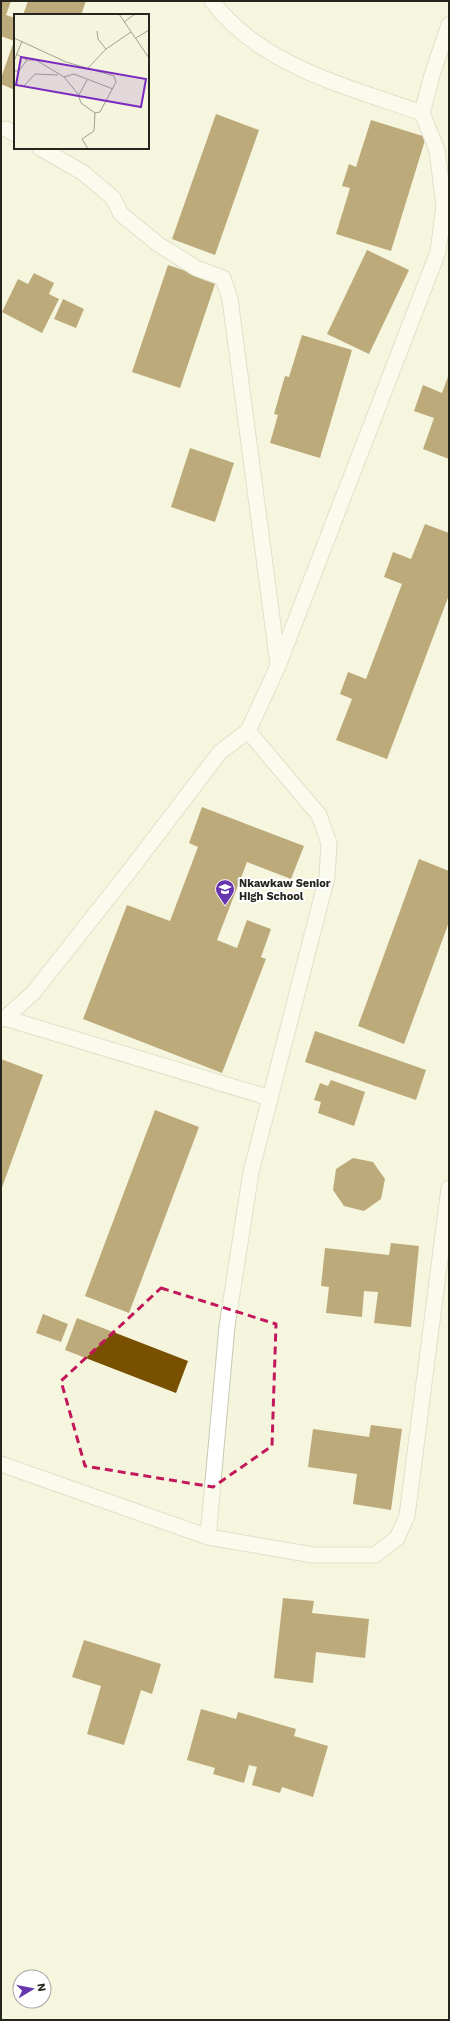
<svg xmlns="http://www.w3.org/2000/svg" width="450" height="2021" font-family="'Work Sans',sans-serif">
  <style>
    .building { fill: #794f00 }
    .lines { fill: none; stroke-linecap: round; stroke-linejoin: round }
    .lane-casing { stroke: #c7c8b2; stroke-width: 17 }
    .lane { stroke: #fff; stroke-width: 15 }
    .marked { fill: none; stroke: #c2185b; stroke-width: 3; stroke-dasharray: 8 5; stroke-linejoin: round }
    .labels { text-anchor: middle; stroke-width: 4; stroke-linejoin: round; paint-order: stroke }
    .poi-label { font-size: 11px; font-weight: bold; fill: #25251d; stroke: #fff; text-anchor: start }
    .inset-road { fill: none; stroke: #a2a291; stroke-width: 1 }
    .view { fill: #7b2cbf; fill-opacity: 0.15; stroke: #7b2cbf; stroke-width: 2 }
    .inset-edge { fill: none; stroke: #25251d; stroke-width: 2 }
  </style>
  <rect width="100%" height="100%" fill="#f5f5de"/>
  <g class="building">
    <polygon points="1,1 11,1 6,15 15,18 15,90 1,84 1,78 14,41 1,36"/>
    <polygon points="28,1 86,1 81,15 23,15"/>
    <polygon points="216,114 259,130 215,255 172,239"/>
    <polygon points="371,120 426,137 391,251 336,234 350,188 342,186 349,164 356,167"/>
    <polygon points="367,250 409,270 369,354 327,334"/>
    <polygon points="168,265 216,281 180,388 132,372"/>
    <polygon points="34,273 54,283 49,294 59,299 42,333 2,312 18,279 28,284"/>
    <polygon points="63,299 84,309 76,328 54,319"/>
    <polygon points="302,335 352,350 320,458 270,443 278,415 274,414 285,376 289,377"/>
    <polygon points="449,374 449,459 423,449 434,418 414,411 423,385 442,393"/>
    <polygon points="190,448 234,463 215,522 171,507"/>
    <polygon points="425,524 449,533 449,595 387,759 336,740 352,699 340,694 348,672 366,679 402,584 384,577 393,552 411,559"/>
    <polygon points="202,807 304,846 291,879 247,862 217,940 237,948 247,920 271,929 261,957 266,959 222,1073 83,1019 127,905 170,921 198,847 189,843"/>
    <polygon points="419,859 449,871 449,922 404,1044 358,1026"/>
    <polygon points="315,1031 426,1070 416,1100 305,1062"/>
    <polygon points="1,1059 43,1075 1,1190"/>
    <polygon points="331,1080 365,1092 354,1126 318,1113 321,1102 314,1100 320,1083 328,1086"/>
    <polygon points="155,1110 199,1127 129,1313 85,1296"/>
    <polygon points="353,1158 373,1162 385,1179 381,1199 364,1211 344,1206 333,1190 336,1169"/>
    <polygon points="391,1243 419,1246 411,1327 374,1323 378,1292 364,1291 362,1317 326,1313 329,1287 321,1286 325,1248 389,1255"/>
    <polygon points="43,1314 68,1324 61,1342 36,1333"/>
    <polygon points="77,1318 188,1361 176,1393 65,1350"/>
    <polygon points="371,1425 402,1429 391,1510 353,1504 357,1474 308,1467 313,1429 369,1437"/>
    <polygon points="283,1598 314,1601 312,1613 369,1619 365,1658 316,1652 313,1683 274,1678"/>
    <polygon points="84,1640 161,1664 152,1694 141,1690 124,1745 87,1734 101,1686 72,1677"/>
    <polygon points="201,1709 236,1719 238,1712 296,1729 294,1736 328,1746 313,1797 282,1787 280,1793 252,1785 257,1767 249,1765 244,1783 213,1774 215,1768 187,1760"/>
  </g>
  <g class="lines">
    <g class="lane-casing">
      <g id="lane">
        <path d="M212,1c48,65 137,86 210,112"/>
        <polyline points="6,129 15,134"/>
        <polyline points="40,148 82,172 99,186 113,198 121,214 158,244 196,268 223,278 230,299 278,664"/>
        <polyline points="5,1018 270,1098"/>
        <polyline points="1,1019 5,1018 33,993 131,869 220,752 248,731 278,666 438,252 444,206 437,150 422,113 432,75 449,25"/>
        <polyline points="1,1464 208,1537 313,1555 375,1555 397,1538 407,1516 449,1188"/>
        <polyline points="208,1537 227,1326 251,1172 327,877 329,843 319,815 248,731"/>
      </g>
    </g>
    <use href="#lane" class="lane"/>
  </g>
  <path d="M0 0H450V2021H0ZM161,1288l115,36 -4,122 -59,41 -128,-21 -24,-85z" fill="#f5f5de" fill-opacity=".55" fill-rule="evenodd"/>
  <path class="marked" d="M161,1288l115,36 -4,122 -59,41 -128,-21 -24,-85z"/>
  <defs>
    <g id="school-pin" transform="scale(1)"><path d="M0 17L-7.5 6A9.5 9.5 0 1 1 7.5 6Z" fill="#6636ae" stroke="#fff"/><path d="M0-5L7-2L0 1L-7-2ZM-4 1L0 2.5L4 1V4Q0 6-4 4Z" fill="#fff"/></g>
  </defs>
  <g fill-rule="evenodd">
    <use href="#school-pin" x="225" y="889"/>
  </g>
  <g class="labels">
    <g class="poi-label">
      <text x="239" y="887">Nkawkaw Senior<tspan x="239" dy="13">High School</tspan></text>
    </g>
  </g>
  <g transform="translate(14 14)">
    <rect width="135" height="135" fill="#f5f5de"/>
    <path class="inset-road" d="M105,0l30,44M110,8l11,-8M83,17l1,8 8,10M0,24l52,24 48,14 2,6 -16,30 -5,1 -14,-10 -3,-9 -14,-17 -28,-17h-9l-11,-6M122,24l13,-8M0,47l8,-20M74,54l18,-19 25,-17M0,57h5l8,-11M50,63l10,-3 39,15M10,72l11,-12 23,1M65,81l8,-15M74,135l-6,-10 12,-8 1,-18"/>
    <path class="view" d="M7,43l125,22 -5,28 -125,-22z"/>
    <rect width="135" height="135" class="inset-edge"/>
  </g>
  <rect width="450" height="2021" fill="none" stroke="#25251d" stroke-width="4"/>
  <g transform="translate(32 1989) rotate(80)"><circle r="19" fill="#ffffff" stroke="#a8a8a5"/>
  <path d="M0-3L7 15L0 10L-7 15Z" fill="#6636ae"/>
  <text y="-6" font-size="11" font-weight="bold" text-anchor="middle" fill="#25251d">N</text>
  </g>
</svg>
